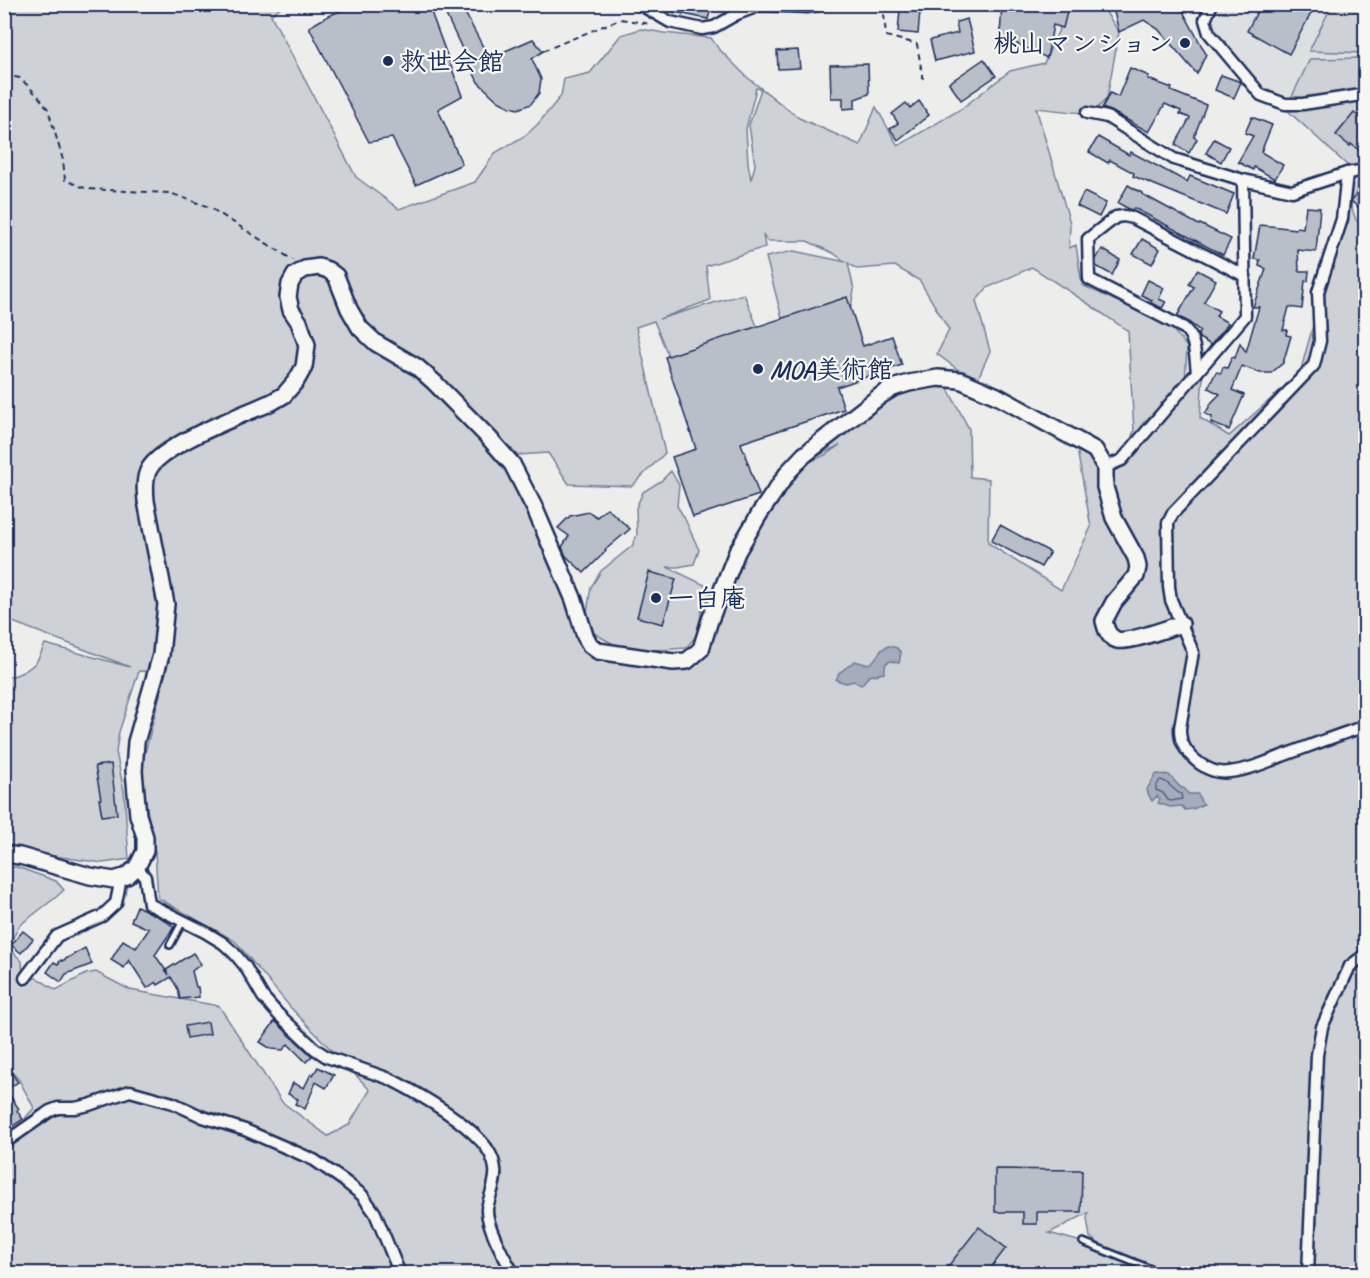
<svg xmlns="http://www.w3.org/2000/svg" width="1370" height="1278" font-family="Caveat,'Klee One',sans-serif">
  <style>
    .built { fill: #dde0e1 }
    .green { fill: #ced2d7; stroke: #74809a; stroke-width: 1.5; fill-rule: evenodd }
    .water { fill: #a5acbc; stroke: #6e7a96; stroke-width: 1.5 }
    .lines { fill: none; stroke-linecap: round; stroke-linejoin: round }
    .shore { stroke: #526184; stroke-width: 1.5 }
    .building { fill: #b9bfc8; stroke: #1b2f5e; stroke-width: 1.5 }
    .lane-casing { stroke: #1b2f5e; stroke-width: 10 }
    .street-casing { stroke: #1b2f5e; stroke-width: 15 }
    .secondary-casing { stroke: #1b2f5e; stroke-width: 20 }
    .path { stroke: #1b2f5e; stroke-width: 2; stroke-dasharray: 6 4.5; stroke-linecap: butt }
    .lane { stroke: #f6f6f2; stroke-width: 5 }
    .street { stroke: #f6f6f2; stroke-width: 10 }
    .secondary { stroke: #f6f6f2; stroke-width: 15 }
    .poi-dot { fill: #1b2f5e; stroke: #f6f6f2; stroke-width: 2 }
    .labels { text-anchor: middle; stroke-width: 4.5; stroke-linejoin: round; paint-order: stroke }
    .poi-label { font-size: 26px; font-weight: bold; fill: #1b2f5e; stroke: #f6f6f2; text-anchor: start }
  </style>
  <rect width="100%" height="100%" fill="#edeeec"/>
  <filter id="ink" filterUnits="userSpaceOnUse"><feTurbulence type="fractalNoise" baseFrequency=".0167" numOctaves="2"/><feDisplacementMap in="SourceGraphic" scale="12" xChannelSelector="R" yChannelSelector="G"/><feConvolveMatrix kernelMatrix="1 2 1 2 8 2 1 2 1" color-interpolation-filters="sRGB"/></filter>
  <g filter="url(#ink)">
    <polygon class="built" points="1212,5 1365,5 1365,64 1310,59 1292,97 1265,92 1238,67 1205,20"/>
    <g class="green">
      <path d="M5,5h278l-12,10 85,162 43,32 76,-27 20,-29 31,-18 11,-10 24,-29 3,-17 26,-6 31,-38 20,-6 23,4 47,5 7,10 30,30 51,40 61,27 16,-38 22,39 63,-37 49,-38 34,-8 26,-58h31l18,27 -12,66 -15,16 -56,-6 34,115 -1,25 7,-3 6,40 88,41 17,21 -2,35 -43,42 61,-49 -3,43 29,18 71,-63 42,-154 6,-53 -62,-57 24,-50 55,-1v111l-14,37 5,14 10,7 -1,1046 -1147,1 -16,-5 -6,5 -191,-1v-134l16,-13 6,-10 7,-8 -15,-28 -14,-16v-197h12l39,14 8,9 -9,8 -35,27 -11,20v3l13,13 1,16 4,3 10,-2 19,12 30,-16 10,-2 34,18 89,16 63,96 46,34 21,-11 21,-35 -79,-82 -56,-67 -77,-43 -3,-46 -15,-80 26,-100 -27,-1 -20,61 -3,20 8,39 5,68 -26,4 -98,-14v-172c10,0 24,-7 31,-15 4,-5 6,-12 9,-18l85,23 -125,-48zM756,88l5,1 -12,36 6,40 -4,15 -3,-17 -2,-34zM763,234l4,7h40l26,12 13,9 -52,-11 -28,6 16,61 69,-12 3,-16 -6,-27 9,6 38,-3 25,15 29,49 -12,24 39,29 14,-32 -14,-50 11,-13 45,-21 55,36 41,28 6,100 -15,38 -43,-25 15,83 -30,63 -73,-47 1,-64 -19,-2 -1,-48 -24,-46 -65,13 -71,64 31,-15 -15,10 -36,16 -42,70 -41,112 -25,16 -97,-22 -16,-43 -40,-95 -21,-45 -37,-42 48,33 30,-2 21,31 63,2 33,-33 -29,-126 18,-6 16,39 87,-34 -13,-32 -85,25 51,-19 -4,-34 59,-19zM1088,1213l-1,6 3,18 12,9 19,7 -72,-20z"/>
      <polygon points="1332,5 1365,5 1365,53 1309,51"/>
      <path d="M671,471l8,14 -2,21 7,11 15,33 -5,14 -16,3h-11l44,21 -9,22 -6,26 -10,12c-16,1 -48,5 -62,0 -11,-3 -20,-9 -30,-15l-7,-20 4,-26 10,-16 31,-25 5,-11 -1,-27 7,-16 18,-11z"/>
    </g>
    <g class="water">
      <path d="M889,646l8,2 4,5 -2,10 -8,-2 -5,2 -2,10 -15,3 -8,9 -7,-4 -8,2 -10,-3 3,-7 16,-12 10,3 6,-1c8,-6 8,-15 18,-17z"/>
      <path d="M1157,774l12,1 11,12 5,2 3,5h10l3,8 3,2 -11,5 -8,1 -3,-4 -12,1 -12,-4 2,-4 -3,-3 -5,5c-6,-12 -7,-9 0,-20 4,-7 -1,-2 5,-7z"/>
    </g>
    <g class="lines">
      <path class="shore" d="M1160,780c8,0 13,11 21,14l1,5 -11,2 -3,-1 -5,-7 -7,-3v-3z"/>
    </g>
    <g class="building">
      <polygon points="357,4 428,4 462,96 438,109 462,164 416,185 392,138 369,142 309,27 328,16"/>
      <polygon points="660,4 712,4 708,19 664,10 660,8"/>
      <polygon points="1002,4 1069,4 1063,28 1053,25 1047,58 1000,36"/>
      <polygon points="1112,4 1179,4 1206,54 1197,74 1158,29 1144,20 1119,32"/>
      <polygon points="1261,4 1316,4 1289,54 1247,31"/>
      <polygon points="463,9 489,58 533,39 543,51 532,59 541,79 539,93 531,104 518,109 510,107 498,101 478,82 446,15"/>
      <polygon points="900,10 920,12 918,34 898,32"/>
      <polygon points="967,19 975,51 935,61 930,40 958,33 956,22"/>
      <polygon points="798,50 800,68 778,69 777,51"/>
      <polygon points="984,59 996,76 961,100 949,83"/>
      <polygon points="868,64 869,94 855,99 855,108 843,109 843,98 831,98 830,65"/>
      <polygon points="1130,68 1149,76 1148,79 1172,88 1171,91 1206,105 1194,137 1197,139 1189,153 1175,145 1190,118 1180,114 1181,111 1165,104 1149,132 1111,111 1102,108 1110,93 1118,97"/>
      <polygon points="1221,75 1241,82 1234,98 1215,90"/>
      <polygon points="919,101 929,115 898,140 890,129 898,123 892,114 906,103 910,108"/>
      <polygon points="1354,113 1365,121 1365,155 1351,144 1350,146 1336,135"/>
      <polygon points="1252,117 1272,125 1261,152 1283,165 1275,179 1254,167 1253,170 1238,162 1253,136 1245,133"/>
      <polygon points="1098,137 1129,155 1131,152 1187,182 1190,176 1234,194 1226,214 1133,176 1134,173 1110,160 1108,163 1089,152"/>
      <polygon points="1214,139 1229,147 1221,162 1206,153"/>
      <polygon points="1365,184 1365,213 1351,201"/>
      <polygon points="1128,185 1142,193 1142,194 1199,225 1200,224 1231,239 1223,255 1134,208 1132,210 1129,209 1118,203"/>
      <polygon points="1084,192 1106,203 1099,217 1077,206"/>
      <polygon points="1306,207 1320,208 1316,252 1298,250 1299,271 1309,271 1308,281 1305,281 1302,309 1289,307 1283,330 1287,330 1286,335 1291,336 1283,363 1271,373 1260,373 1242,366 1232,390 1244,395 1229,430 1211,423 1212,417 1205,414 1212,402 1220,394 1208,388 1216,372 1221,373 1223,367 1227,368 1232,357 1235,358 1240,343 1246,352 1259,307 1253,307 1266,269 1259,266 1260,260 1254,259 1260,225 1296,229 1297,227 1303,228"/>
      <polygon points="1142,239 1160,249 1152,264 1133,254"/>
      <polygon points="1102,249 1120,260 1112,275 1096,266 1096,259"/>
      <polygon points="1197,270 1216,280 1204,302 1219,311 1216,316 1228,323 1211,345 1199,338 1198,334 1200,331 1187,321 1177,316 1194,287 1189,284"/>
      <polygon points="1148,280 1164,288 1159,299 1166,302 1162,308 1151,303 1152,300 1141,295"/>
      <polygon points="847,297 863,346 892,336 902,365 837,387 844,409 741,443 759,495 693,517 672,457 696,449 665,357"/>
      <polygon points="607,508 630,529 605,550 606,551 584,573 566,556 562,547 569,536 558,528 570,516 589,512 597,517"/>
      <polygon points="1000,525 1050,552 1041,567 991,541"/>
      <polygon points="649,572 676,579 663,624 637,617"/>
      <polygon points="111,764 117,814 102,816 99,799 101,799 95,766"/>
      <polygon points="137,906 163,919 174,927 155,955 169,975 166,970 193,953 201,964 192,971 196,987 198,987 199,997 180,999 178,989 171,977 158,985 156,982 147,988 129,960 124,968 111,960 123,940 136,948 149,929 131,921"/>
      <polygon points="23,931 33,939 21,953 11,945"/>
      <polygon points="85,948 92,964 66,974 61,982 47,972 54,962 58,964 61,960 62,961"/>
      <polygon points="275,1021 312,1056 306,1062 288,1044 283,1050 271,1049 260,1042"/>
      <polygon points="208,1022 210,1034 187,1038 185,1026"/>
      <polygon points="4,1063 18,1082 6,1090 19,1109 17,1111 23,1119 4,1132"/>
      <polygon points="318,1067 334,1075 326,1088 316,1082 305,1109 295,1104 298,1099 288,1094 293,1083 304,1088 311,1074 313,1075"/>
      <polygon points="995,1169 1082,1170 1081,1212 1037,1212 1037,1224 1023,1224 1023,1212 995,1212"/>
      <polygon points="979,1227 1006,1248 986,1274 942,1274"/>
    </g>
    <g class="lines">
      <g class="lane-casing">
        <g id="lane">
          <polyline points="170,945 183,921"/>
          <polyline points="1083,1242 1163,1274"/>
        </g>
      </g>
      <g class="street-casing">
        <g id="street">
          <polyline points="639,4 670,22 702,29 714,27 737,14 761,5 808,7 824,4"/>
          <polyline points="1212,4 1205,20 1209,33 1261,95 1285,104 1303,104 1361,95 1366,96"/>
          <polyline points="1087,113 1107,117 1174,159 1243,180 1292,191 1347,173 1366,170"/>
          <path d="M1347,173l-5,46 -24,73 2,49 -6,24 -141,148 -5,10 1,64 2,13 22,52 -13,76c0,5 0,9 2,14 7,17 28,33 47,30 19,-2 36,-9 53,-16 28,-10 55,-21 84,-30"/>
          <path d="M1197,372c-2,-14 -1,-34 -13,-44l-95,-49 -1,-40 28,-22 8,-1 9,2 112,58"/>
          <polyline points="1105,467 1122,460 1245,316 1243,180"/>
          <path d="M137,867l8,10 4,27 56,28 18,11 11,10 11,13 18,31 15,17 37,35 12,8 63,22c29,15 69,38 91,62 7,7 13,18 14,28 2,13 -6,27 -8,40 -1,15 16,47 24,60"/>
          <polyline points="25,978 57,936 102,916 116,903 121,878"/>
          <polyline points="4,1143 50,1111 58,1108 75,1108 89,1105 130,1091 173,1103 203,1117 245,1130 289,1149 314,1160 343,1180 362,1195 375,1213 400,1274"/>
          <polyline points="1308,1274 1317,1055 1322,1027 1350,966 1366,954"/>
        </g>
      </g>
      <g class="secondary-casing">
        <path id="secondary" d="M4,854l16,2 70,20 24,4 13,-4 10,-9 8,-16v-14l-7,-22 -4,-44 2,-29 25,-87 5,-51 -20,-103c-1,-11 -2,-23 3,-32 14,-25 95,-55 123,-67l12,-7 12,-14 8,-14 3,-22 -8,-23 -8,-12 -3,-13 2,-13 5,-9 10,-6 14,-2 9,3 8,6 13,33 11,19 16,15 41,24 17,15 55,56 23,26 23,45 39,91 11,36 5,9 8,6 75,11 14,-1 14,-12 9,-29 27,-68 23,-39 29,-42 15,-16 76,-59 13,-8 16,-5 29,-5 22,2 37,16 98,54 10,17v20l9,31 22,40 2,9 -2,9 -22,26 -10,19c2,8 4,16 13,19 12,3 51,-12 64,-16"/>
      </g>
      <g class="path">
        <polyline points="883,4 886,36 917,44 923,79"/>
        <polyline points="543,51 620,19 650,24"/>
        <polyline points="4,75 20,78 38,96 48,109 63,160 65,180 87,189 170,193 209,207 293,260"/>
        <polyline points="994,1274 996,1270"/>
      </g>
      <use href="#lane" class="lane"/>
      <use href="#street" class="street"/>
      <use href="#secondary" class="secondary"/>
    </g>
  </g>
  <g class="poi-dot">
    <circle cx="1185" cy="43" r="6"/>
    <circle cx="388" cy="61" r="6"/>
    <circle cx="758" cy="369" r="6"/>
    <circle cx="656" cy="598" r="6"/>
  </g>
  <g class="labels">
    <g class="poi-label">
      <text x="1173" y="52" text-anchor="end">桃山マンション</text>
      <text x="400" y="70">救世会館</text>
      <text x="770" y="378">MOA美術館</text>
      <text x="668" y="607">一白庵</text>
    </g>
  </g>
  <rect width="1370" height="1278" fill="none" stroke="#f6f6f2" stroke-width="24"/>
  <rect x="12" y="12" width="1346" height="1254" fill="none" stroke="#1b2f5e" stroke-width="2" filter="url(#ink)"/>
</svg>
